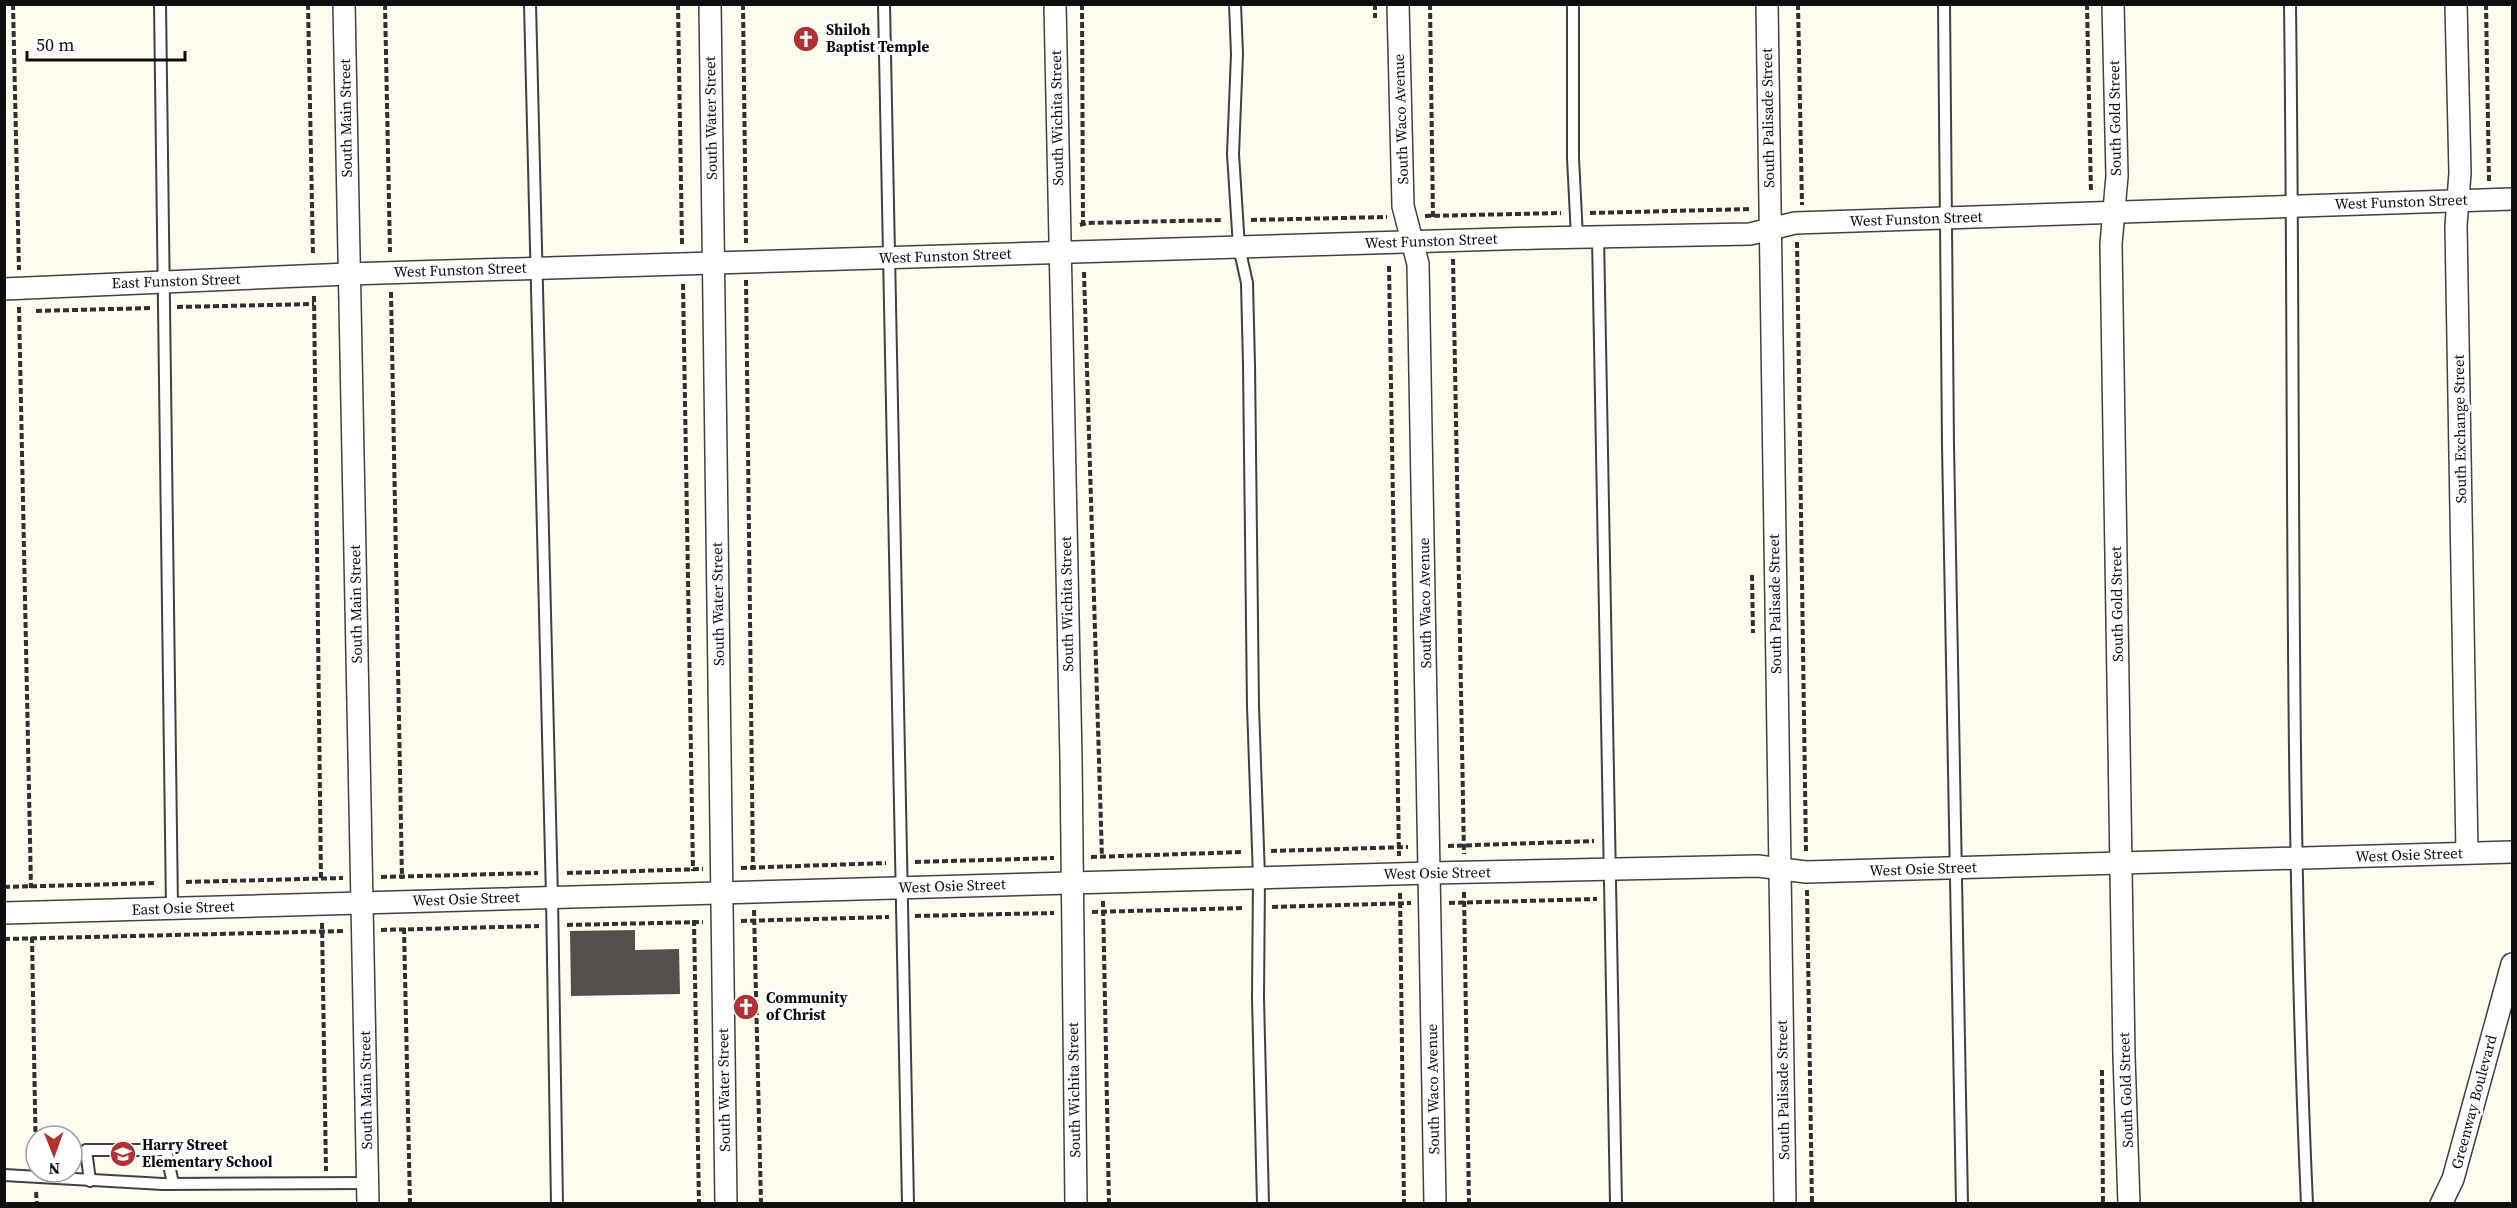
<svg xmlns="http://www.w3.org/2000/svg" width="2517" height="1208" font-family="'Source Serif 4',serif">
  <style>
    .building { fill: #554f4b }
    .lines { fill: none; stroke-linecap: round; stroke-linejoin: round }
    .service-casing { stroke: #414141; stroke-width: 14 }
    .minor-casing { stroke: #414141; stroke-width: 24 }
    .path { stroke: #303030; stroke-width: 4; stroke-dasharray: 6 3; stroke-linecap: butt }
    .service { stroke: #fff; stroke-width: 10 }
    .minor { stroke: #fff; stroke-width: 21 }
    .labels { text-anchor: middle; stroke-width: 6; stroke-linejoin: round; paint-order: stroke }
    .poi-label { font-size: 15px; font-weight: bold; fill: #0e0e0e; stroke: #fff; text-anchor: start }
    .street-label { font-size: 15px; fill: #0e0e0e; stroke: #fff }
  </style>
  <rect width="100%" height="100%" fill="#fefbef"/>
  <polygon class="building" points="635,930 635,950 679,949 680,994 571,996 570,931"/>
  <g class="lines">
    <g class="service-casing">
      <g id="service">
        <polyline points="160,4 172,908"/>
        <polyline points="530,4 552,897 557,1204"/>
        <polyline points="884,4 908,1204"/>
        <polyline points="1235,4 1237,54 1233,154 1239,247 1247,283 1249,365 1253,706 1259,877 1258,998 1263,1204"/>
        <polyline points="1573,4 1573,158 1577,237"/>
        <polyline points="1944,4 1948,445 1962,1204"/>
        <path d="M2290,4c5,400 -1,800 17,1200"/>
        <polyline points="1598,236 1616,1204"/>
        <polyline points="4,1175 163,1184 367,1183"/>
        <polyline points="90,1181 86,1150 166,1150 173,1184"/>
      </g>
    </g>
    <g class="minor-casing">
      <g id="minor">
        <polyline points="344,4 368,1204"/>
        <polyline points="710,4 726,1204"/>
        <polyline points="1055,4 1071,759 1076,1204"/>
        <polyline points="1398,4 1403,206 1418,264 1435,1204"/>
        <polyline points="1767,4 1785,1204"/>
        <polyline points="2113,4 2117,176 2111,244 2124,1056 2129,1204"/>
        <polyline points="2456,4 2460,173 2456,226 2467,853"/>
        <polyline points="4,289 348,274 1538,238 1750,234 1795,223 2512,199"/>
        <polyline points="4,913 1430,873 1758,866 1806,872 2512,852"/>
        <polyline points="2441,1204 2453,1179 2512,964"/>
      </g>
    </g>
    <g class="path">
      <polyline points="13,4 19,270"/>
      <polyline points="308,4 313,256"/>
      <polyline points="385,4 390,252"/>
      <polyline points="678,4 682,244"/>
      <polyline points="743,4 746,243"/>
      <polyline points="1082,4 1083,225"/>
      <polyline points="1375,4 1375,18"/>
      <polyline points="1430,4 1433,217"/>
      <polyline points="1798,4 1802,205"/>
      <polyline points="2087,4 2091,193"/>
      <polyline points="2486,4 2489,181"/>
      <polyline points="1590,213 1750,209"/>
      <polyline points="1425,216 1561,213"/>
      <polyline points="1251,220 1387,217"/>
      <polyline points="1080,225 1087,223 1222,220"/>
      <polyline points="1797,242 1806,852"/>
      <polyline points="1453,259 1464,854"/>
      <polyline points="1389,266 1399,856"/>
      <polyline points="1084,272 1102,858"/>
      <polyline points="746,280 753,870"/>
      <polyline points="683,284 693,871"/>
      <polyline points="391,292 402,879"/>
      <polyline points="314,296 321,880"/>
      <polyline points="19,307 31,888"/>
      <polyline points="177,307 314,304"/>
      <polyline points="36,311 151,308"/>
      <polyline points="1752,575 1753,633"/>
      <polyline points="1448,846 1594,841"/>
      <polyline points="1271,851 1408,847"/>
      <polyline points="1091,857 1243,852"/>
      <polyline points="915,862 1054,858"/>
      <polyline points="741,868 886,863"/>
      <polyline points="567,873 703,869"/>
      <polyline points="381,877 538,873"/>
      <polyline points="186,882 343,878"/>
      <polyline points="4,887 157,883"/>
      <polyline points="1807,890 1812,1204"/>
      <polyline points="1464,892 1469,1204"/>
      <polyline points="1400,893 1404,1204"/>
      <polyline points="1103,901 1109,1204"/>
      <polyline points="1449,903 1597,899"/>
      <polyline points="1272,907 1411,903"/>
      <polyline points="754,910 761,1204"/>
      <polyline points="1092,912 1243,908"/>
      <polyline points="915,916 1054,913"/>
      <polyline points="694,920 699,1204"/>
      <polyline points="741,921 889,917"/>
      <polyline points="322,923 326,1171"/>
      <polyline points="567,925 703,922"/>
      <polyline points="404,928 410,1204"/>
      <polyline points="381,930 539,926"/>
      <polyline points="32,937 36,1164"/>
      <polyline points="4,939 344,931"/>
      <polyline points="2102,1070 2103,1204"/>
      <polyline points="36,1192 37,1204"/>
    </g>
    <use href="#service" class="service"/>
    <use href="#minor" class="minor"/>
  </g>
  <defs>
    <g id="church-disc" transform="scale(1.35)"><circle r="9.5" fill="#b23132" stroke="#fff"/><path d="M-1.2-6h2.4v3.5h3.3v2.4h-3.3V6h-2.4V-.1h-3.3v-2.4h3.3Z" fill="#fff"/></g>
    <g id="school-disc" transform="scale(1.35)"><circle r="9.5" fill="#b23132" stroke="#fff"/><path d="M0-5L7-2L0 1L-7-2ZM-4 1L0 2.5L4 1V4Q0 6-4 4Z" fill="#fff"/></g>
  </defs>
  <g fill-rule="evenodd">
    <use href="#church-disc" x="806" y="39"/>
    <use href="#church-disc" x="746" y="1007"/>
    <use href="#school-disc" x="123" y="1154"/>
  </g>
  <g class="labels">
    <g class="poi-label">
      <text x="826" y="35">Shiloh<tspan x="826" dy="17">Baptist Temple</tspan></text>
      <text x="766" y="1003">Community<tspan x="766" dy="17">of Christ</tspan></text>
      <text x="142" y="1150">Harry Street<tspan x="142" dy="17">Elementary School</tspan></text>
    </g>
    <g class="street-label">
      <text transform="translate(346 118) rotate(-91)" y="5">South Main Street</text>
      <text transform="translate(711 118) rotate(-91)" y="5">South Water Street</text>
      <text transform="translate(1057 118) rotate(-91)" y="5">South Wichita Street</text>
      <text transform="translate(1768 118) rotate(-91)" y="5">South Palisade Street</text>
      <text transform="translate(2115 118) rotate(-91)" y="5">South Gold Street</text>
      <text transform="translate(1401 119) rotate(-92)" y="5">South Waco Avenue</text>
      <text transform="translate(2401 202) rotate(-2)" y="5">West Funston Street</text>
      <text transform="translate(1916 219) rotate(-2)" y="5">West Funston Street</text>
      <text transform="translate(1431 241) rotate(-2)" y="5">West Funston Street</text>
      <text transform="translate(945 256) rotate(-2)" y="5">West Funston Street</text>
      <text transform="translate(460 270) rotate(-2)" y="5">West Funston Street</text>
      <text transform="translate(176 281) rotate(-2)" y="5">East Funston Street</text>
      <text transform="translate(2460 429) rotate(-91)" y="5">South Exchange Street</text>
      <text transform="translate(1425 603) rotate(-91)" y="5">South Waco Avenue</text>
      <text transform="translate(356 604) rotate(-91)" y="5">South Main Street</text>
      <text transform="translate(718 604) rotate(-91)" y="5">South Water Street</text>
      <text transform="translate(1067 604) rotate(-91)" y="5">South Wichita Street</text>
      <text transform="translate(1775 604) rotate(-91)" y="5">South Palisade Street</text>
      <text transform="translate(2117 604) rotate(-91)" y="5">South Gold Street</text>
      <text transform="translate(2409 855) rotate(-2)" y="5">West Osie Street</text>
      <text transform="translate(1923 869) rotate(-2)" y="5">West Osie Street</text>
      <text transform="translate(1437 873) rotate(-1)" y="5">West Osie Street</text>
      <text transform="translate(952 886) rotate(-2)" y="5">West Osie Street</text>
      <text transform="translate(466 899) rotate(-2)" y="5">West Osie Street</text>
      <text transform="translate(183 908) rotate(-2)" y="5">East Osie Street</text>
      <text transform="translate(1433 1089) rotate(-91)" y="5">South Waco Avenue</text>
      <text transform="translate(366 1090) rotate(-91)" y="5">South Main Street</text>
      <text transform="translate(724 1090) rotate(-91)" y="5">South Water Street</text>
      <text transform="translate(1074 1090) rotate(-91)" y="5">South Wichita Street</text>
      <text transform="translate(1783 1090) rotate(-91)" y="5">South Palisade Street</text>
      <text transform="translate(2126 1090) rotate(-92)" y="5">South Gold Street</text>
      <text transform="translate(2474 1102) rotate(-75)" y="5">Greenway Boulevard</text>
    </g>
  </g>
  <rect width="2517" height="1208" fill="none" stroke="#0e0e0e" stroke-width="12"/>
  <g transform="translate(54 1154) rotate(179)"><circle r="28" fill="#ffffff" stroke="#9f9f9f" stroke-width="1.5"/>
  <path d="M0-4.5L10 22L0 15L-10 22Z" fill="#b23132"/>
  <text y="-9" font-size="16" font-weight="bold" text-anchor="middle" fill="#0e0e0e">N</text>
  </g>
  <path d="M27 51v9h158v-9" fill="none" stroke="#0e0e0e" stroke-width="3"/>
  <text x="36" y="51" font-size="18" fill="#0e0e0e" stroke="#ffffff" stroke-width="4.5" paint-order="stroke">50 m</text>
</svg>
